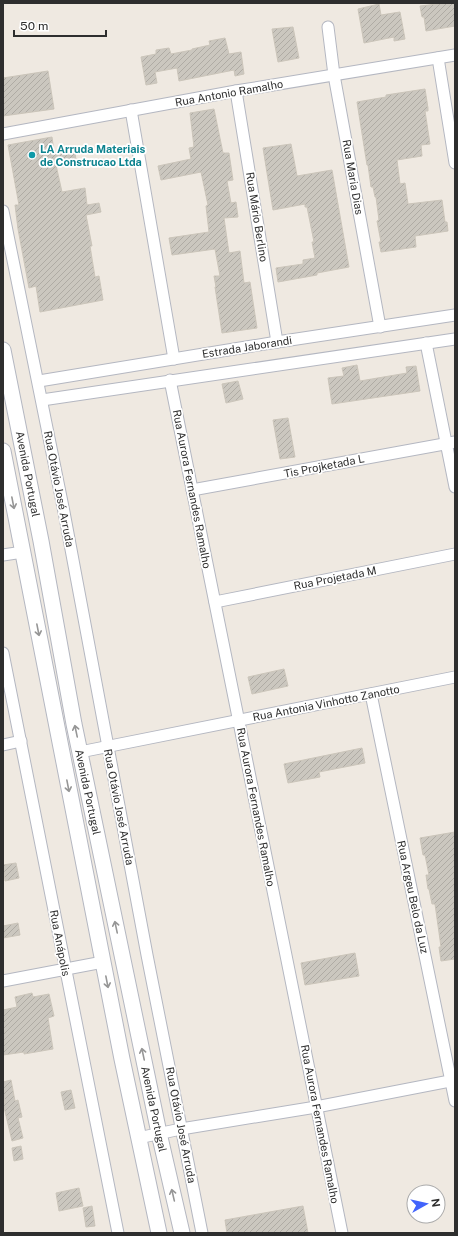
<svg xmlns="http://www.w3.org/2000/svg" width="458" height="1236" font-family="'Public Sans',sans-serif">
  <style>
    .building { fill: url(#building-hatch); stroke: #cbc5ba }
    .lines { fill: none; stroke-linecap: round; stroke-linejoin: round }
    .minor-casing { stroke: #b4b7c1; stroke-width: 13 }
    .secondary-casing { stroke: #b4b7c1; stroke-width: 17 }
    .minor { stroke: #fff; stroke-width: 11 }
    .secondary { stroke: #fff; stroke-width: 15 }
    .oneway { stroke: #969696 }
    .culture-dot { fill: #0f9aa8; stroke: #fff; stroke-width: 1.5 }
    .labels { text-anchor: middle; stroke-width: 3.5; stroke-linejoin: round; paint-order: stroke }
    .street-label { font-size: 11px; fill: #2e2e2e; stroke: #fff }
    .culture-label { font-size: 11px; font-weight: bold; fill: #0d838f; stroke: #fff; text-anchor: start }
  </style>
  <defs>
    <pattern id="building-hatch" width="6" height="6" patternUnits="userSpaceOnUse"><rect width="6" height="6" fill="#cbc7bf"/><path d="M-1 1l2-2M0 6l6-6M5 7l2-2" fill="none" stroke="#afaba4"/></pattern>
  </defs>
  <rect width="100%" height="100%" fill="#efe9e1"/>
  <g class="building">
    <polygon points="445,3 455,3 455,26 426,31 424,17 422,17 420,6"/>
    <polygon points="379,4 381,15 400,12 405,39 394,41 394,37 364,43 358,9"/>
    <polygon points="293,27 299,58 278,62 272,29"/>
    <polygon points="225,38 229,54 241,52 244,74 235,76 234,70 179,81 177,68 155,72 157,83 146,85 141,57 156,54 156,50 169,48 171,54 192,50 192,49 210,45 209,41"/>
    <polygon points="48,71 54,109 3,116 3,78"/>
    <polygon points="425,89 428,108 428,111 425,111 430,144 421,145 422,156 397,160 400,184 405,183 408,204 442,200 445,222 447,222 448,231 415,236 416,247 381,252 379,242 381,242 377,221 379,220 376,197 375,197 373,187 371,187 368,165 367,165 357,102 386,97 386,95"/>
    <polygon points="214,109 223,153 229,153 233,180 227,181 231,203 236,202 238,217 224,218 229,253 240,251 244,283 250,282 257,328 222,333 215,287 216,287 214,276 220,276 215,249 172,255 169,238 209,232 206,206 208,205 201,172 161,180 158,166 191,159 189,148 194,147 190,113"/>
    <polygon points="52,137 54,152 75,150 76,162 56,165 62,192 85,188 87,205 99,203 101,212 86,215 92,246 90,246 95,277 99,276 103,300 40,312 36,286 29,288 18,229 15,205 19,205 8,145"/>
    <polygon points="291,144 297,176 332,170 349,267 317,273 317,275 278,282 276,268 303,264 303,260 315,258 312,242 314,242 307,207 305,207 305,204 273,210 263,148"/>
    <polygon points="357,365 360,381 407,373 406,367 416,366 420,391 332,404 328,378 344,376 342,368"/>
    <polygon points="238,381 243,399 226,403 222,384"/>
    <polygon points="288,418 295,457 280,459 273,420"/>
    <polygon points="284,669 288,686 252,694 248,677"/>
    <polygon points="362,748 365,763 319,772 320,777 288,783 284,764"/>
    <polygon points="455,832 455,959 441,961 439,947 441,947 435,904 432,904 429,889 428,889 426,875 429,875 425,855 423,855 420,838"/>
    <polygon points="16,863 19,878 5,881 3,865"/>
    <polygon points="18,923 20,935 3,938 3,926"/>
    <polygon points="355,953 359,976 305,985 301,963"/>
    <polygon points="32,993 33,997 49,994 54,1016 48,1018 53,1049 24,1054 24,1052 3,1055 3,1010 17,1007 15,997"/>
    <polygon points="11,1080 15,1101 18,1100 22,1117 18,1118 23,1138 12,1141 3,1103 5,1103 3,1093 3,1082"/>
    <polygon points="71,1090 75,1108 65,1110 61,1092"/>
    <polygon points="21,1146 23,1159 14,1161 12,1148"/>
    <polygon points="79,1188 83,1206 59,1211 56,1193"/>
    <polygon points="92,1206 95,1226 86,1227 83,1208"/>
    <polygon points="303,1206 308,1233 227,1233 225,1220"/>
  </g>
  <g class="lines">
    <g class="minor-casing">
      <g id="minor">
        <polyline points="328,27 334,75 380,327"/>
        <polyline points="438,58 455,163"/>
        <polyline points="236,91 277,342"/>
        <polyline points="131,110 174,359"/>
        <polyline points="3,134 236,91 455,55"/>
        <polyline points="3,211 64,512 147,955 202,1233"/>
        <polyline points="426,343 455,487"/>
        <polyline points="170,380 342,1233"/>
        <polyline points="39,381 277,342 455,315"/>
        <polyline points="42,400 455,339"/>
        <polyline points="192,490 455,442"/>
        <polyline points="3,555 23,552"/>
        <polyline points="215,602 455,554"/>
        <polyline points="3,653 118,1233"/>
        <polyline points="371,694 455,1101"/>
        <polyline points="3,745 21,741"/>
        <polyline points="80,752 455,677"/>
        <polyline points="3,981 103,962"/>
        <polyline points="138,1138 181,1129 316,1107 455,1080"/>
      </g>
    </g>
    <g class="secondary-casing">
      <g id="secondary">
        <polyline points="3,350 41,541 74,724 159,1133 182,1233"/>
        <polyline points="3,451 122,1059 159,1233"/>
      </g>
    </g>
    <use href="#minor" class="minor"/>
    <use href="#secondary" class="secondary"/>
  </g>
  <defs><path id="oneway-shaft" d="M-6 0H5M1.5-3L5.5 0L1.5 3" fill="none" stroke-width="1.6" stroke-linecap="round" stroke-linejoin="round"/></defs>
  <g class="oneway">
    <use href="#oneway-shaft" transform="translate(13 503) rotate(79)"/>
    <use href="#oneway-shaft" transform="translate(38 630) rotate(79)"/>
    <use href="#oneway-shaft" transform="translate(76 731) rotate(-102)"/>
    <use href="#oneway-shaft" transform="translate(68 786) rotate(79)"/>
    <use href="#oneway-shaft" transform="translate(116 927) rotate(-102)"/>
    <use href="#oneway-shaft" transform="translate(107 982) rotate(79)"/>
    <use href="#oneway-shaft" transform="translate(143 1054) rotate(-102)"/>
    <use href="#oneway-shaft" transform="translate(173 1195) rotate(-103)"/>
  </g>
  <circle class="culture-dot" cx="32" cy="155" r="4"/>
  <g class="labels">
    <g class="street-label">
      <text transform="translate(229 93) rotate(-10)" y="4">Rua Antonio Ramalho</text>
      <text transform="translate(353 177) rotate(80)" y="4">Rua Maria Dias</text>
      <text transform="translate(257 217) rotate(81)" y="4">Rua Mário Berlino</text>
      <text transform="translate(247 347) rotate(-9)" y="4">Estrada Jaborandi</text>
      <text transform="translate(324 466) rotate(-11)" y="4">Tis Projketada L</text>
      <text transform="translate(28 474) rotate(79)" y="4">Avenida Portugal</text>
      <text transform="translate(59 489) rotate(79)" y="4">Rua Otávio José Arruda</text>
      <text transform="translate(192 489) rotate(79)" y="4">Rua Aurora Fernandes Ramalho</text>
      <text transform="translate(335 578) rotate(-11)" y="4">Rua Projetada M</text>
      <text transform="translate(326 703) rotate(-11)" y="4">Rua Antonia Vinhotto Zanotto</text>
      <text transform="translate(88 792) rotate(78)" y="4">Avenida Portugal</text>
      <text transform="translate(119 807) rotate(79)" y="4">Rua Otávio José Arruda</text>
      <text transform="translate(256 807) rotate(79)" y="4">Rua Aurora Fernandes Ramalho</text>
      <text transform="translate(413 897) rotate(78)" y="4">Rua Argeu Belo da Luz</text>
      <text transform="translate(60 943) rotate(79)" y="4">Rua Anápolis</text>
      <text transform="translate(154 1109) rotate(78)" y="4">Avenida Portugal</text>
      <text transform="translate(320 1124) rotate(79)" y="4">Rua Aurora Fernandes Ramalho</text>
      <text transform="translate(181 1125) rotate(79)" y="4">Rua Otávio José Arruda</text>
    </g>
    <g class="culture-label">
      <text x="40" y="153">LA Arruda Materiais<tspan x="40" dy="13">de Construcao Ltda</tspan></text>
    </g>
  </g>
  <rect width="458" height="1236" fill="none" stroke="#2e2e2e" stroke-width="8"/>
  <g transform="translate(426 1204) rotate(82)"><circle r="19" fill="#ffffff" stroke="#ababab"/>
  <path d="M0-3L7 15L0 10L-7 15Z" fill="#4264fb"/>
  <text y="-6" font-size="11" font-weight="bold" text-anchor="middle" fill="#2e2e2e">N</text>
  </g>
  <path d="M14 30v6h92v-6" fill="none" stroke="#2e2e2e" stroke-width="2"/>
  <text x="20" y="30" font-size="12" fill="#2e2e2e" stroke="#ffffff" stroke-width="3" paint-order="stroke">50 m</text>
</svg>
